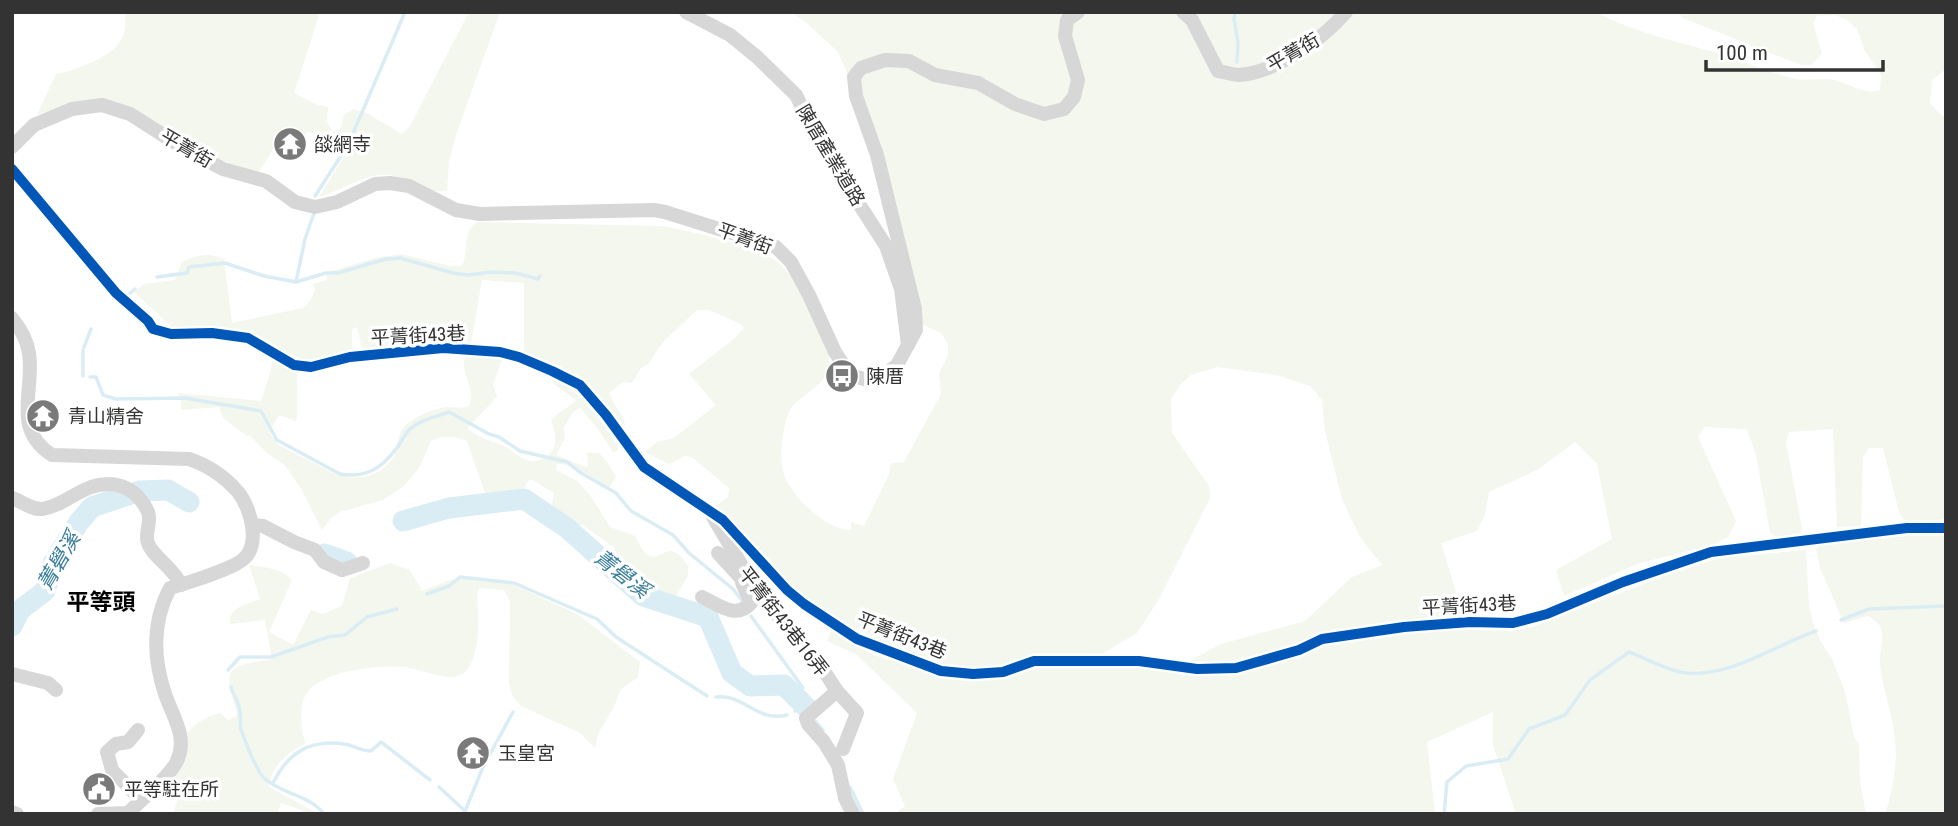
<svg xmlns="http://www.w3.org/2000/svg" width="1958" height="826" font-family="'Roboto Condensed','Noto Sans TC',sans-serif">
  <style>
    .green { fill: #f3f7ee }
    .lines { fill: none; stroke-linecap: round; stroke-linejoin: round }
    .stream { stroke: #dbedf4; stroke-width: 3.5 }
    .river { stroke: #dbedf4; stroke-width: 21 }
    .minor { stroke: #d7d7d7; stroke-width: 14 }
    .cycleway-casing { stroke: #fff; stroke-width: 15 }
    .cycleway { stroke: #0057b8; stroke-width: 10 }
    .labels { text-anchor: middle; stroke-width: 7; stroke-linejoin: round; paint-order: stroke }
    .street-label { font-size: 19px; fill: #333; stroke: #fff }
    .poi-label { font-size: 19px; fill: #333; stroke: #fff; text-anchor: start }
    .water-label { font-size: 21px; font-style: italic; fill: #397e9c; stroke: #fff }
    .quarter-label { font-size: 23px; font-weight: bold; fill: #000; stroke: #fff }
  </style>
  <rect width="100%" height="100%" fill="#fff"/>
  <g class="green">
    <path d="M125,12h195l-26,81 21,11 13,3 -1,14 5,11 8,-2 4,-15 10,-6 14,5 34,20 8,-8 59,-114h31l-43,120 -8,29 -2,29c-21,7 -38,-14 -59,-15 -24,-2 -46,16 -69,22l29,-47 -41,-19 -2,6 -25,-7 -9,23 -13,20 -46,-16 -108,-57 -24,1 -43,14 19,-41c18,-3 56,-17 65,-34 5,-7 5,-19 4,-28z"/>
    <path d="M791,12h805c41,22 84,30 128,43 24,8 48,19 73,24 10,2 22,-1 32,0 19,2 32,17 51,11l1,-15 -16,-24 -8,-22 -10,-9 -12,-5 -18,1 -4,7 9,31 -11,11h-10l-118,-47 -5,-6h268v57l-14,11 -2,23 11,12 5,2v402l-33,3 -9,-2 -5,-8 -16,-64h-14l-6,9 -2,69 -24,1 -4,-98 -44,3 -3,11 16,85 -3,8 -23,1 -6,-5 -14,-77 -9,-26 -43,-2 -6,10 38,84 -8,16 -15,8 -73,18 -76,33 -8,-26 56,-31 -15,-75 -22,-22 -38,28 -48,22 -4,22 -8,17 -36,12 27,87 43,1 21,-4 127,-49 60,-20 87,-8 3,56 4,17 7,17 12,19 13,33 9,45 5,7 1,38 6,32h-350l-23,-69v-33l-66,30 8,72h-541l11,-8 -12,-27 24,-66 -60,-58 -30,-14 5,-12 7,7 35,19 65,21 85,-6 19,-4 140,-2 38,-20 84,-23 47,-44 30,-12 -22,-28 -18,-38 -17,-68 -3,-31 -12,-14 -34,-11 -58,-8 -27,8 -11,10 -9,14 1,34 37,53 1,12 -51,101 -22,34 -37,22 -95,12h-66l-107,-49 -36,-26 -84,-83 16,-12 1,-9 -37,-31 -7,-1 -16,8 -24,-12 12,-10 17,-4 42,-33 -27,-31 46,-36 9,-10 -3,-4 -32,-14h-12l-34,32 -15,22 -7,4 -9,15 -9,-1 -14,11c3,11 15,21 16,32l-3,1 -22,-25 -76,-46v-72l-42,-3 -11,64 -37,-2 -72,7 -5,-22 -5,2v20l-30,11h-13l-17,-4 -23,-13 -96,-15 -39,-36 10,-8 31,-4 7,-18c14,-7 28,-10 42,-3l8,64 71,-15 7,-7 5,-11 -2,-6 14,-4 -1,-7 49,-15 26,-4 49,12h12c7,-14 0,-35 15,-44l184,4c26,4 102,21 120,39 16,16 27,40 36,60 7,15 16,28 11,45 -7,21 -35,26 -41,47 -5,15 -8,43 -3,58 9,23 42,55 67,55v-8l13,4 25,-52 2,-11 13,-1 37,-68 -2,-20 9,-19v-11l-7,-11 -22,-10 -45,-187 -36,-84 -30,-28z"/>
    <path d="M466,354l36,6 -9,24 4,13 -30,31c11,9 21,12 35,17 13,6 24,22 40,14 5,-2 10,-6 12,-11 3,-9 1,-19 -3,-27 7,-10 17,-12 25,-21l-22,-16 -1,-3 3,-2c30,19 42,37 61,66l1,6 -5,1 -15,-23 -18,-21 -7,4 -9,15 1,11 -9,17 30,12 2,-2 -1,-12h12l9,10 8,14 -7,11 -36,-23 -16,-1 -1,6 21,11 13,14 20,32 25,9c19,41 26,7 41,17 5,2 9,9 12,13v10l-14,23c-25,1 -44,-17 -61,-33l2,-18 -34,-24 -4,8h-3l-24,-17 4,-22 -23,-14 -5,4 -2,7 -4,2 -35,1 -18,-52c-12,-5 -25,-6 -36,0l-12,27 -15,18 -21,14 -43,12 -9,6 -9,12 -20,-40 -17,-25 -17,-11 -19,-19 -2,1 -24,-18 -4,-11 -38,3v-7l-3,-10 83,8 10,-31 1,-10 20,7 5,8v42l-1,4 -17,-6 -10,17 10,13 54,28c21,9 51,5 62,-19 4,-11 2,-22 12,-30 12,-9 26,-16 41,-17 7,0 14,2 21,-1 8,-18 -11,-34 -3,-52z"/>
    <path d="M1946,532v282h-61c8,-23 13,-52 10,-75 -2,-26 -13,-50 -15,-75 -1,-20 11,-36 -12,-48l-24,7 -24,-55 -4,-19 4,-4z"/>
    <path d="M390,563l20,7 12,21 28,-11 14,-1 43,4 11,4 59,27 63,48 -2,15 -18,13 -6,17 -16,27 -3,14 -15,-15 -59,-27c-8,-8 -11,-13 -12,-25l1,-80 -6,-11 -24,-2 -2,2 -1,8c3,18 3,66 -15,76 -15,8 -36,-3 -52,-6 -26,-5 -92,2 -105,28 -7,14 -3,34 0,48 -19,9 -33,22 -36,43l50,27h-16l-1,-4 -21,-7 -4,11h-104l7,-21 -10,-10 13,-18 2,-30c10,-11 22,-20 36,-22l6,7 9,-3 1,-4c-15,-47 -10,-46 35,-54l-7,-39 -35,4c-2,-17 16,-19 30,-25l-11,-34c15,2 33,3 43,15l-23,52 24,13 18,-35 12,4 19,-8 8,-28z"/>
  </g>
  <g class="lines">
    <g class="stream">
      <polyline points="1235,12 1234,19 1238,42 1237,62"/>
      <polyline points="315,196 348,145 405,12"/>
      <polyline points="157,277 187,273 189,267 225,263 264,276 296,282 326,273 338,273 386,259 400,258 453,273 468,275 492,272 516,273 538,279 540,276"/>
      <polyline points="296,282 305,239 314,213"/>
      <polyline points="127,296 135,289"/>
      <polyline points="84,347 91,329"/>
      <polyline points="83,376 83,350"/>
      <path d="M90,377h6l7,18 13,4 69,-1 76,13 16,29 63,34c26,4 41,-5 56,-25 5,-6 8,-14 13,-19 10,-10 27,-13 40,-18l40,22 10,3 21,14 47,11 14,11 35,20 15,18 42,24 16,18 44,36 10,13"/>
      <polyline points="427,594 449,586 460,577 514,583 597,619 616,637 707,696"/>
      <polyline points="751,616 803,688"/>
      <polyline points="1841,620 1869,609 1946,606"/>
      <polyline points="228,670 240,657 271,657 328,637 345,635 367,617 397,609"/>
      <path d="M231,687c2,7 7,14 8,20 2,7 1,15 2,22 3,10 16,43 23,49 17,16 46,17 60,36"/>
      <path d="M716,697c27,-4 41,26 71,18"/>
      <polyline points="795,711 808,700"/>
      <polyline points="815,721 823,730"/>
      <path d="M273,783c15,-30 36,-44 71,-39 9,1 17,7 27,7l10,-9 49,38"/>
      <polyline points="439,787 465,811 483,767 513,712"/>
      <polyline points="850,787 863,814"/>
      <path d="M1444,814l3,-32 19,-16 42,-7 21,-30 36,-14 25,-35 39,-28c16,6 34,16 51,20 45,9 95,-27 136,-41"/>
    </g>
    <g class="river">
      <polyline points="403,521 449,508 524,499 567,528 643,596 708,617 732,673 750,686 784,685 807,708"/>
      <polyline points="325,554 347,562"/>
      <polyline points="12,626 20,610 45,591 53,563 79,522 92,507 140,491 168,490 189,502"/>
    </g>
    <g class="minor">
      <polyline points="686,12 730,35 757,57 796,95 818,140 886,246 901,289 908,345"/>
      <path d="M1183,12l9,8 26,51c7,1 14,4 21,4 36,-2 84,-36 107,-63"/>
      <polyline points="12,147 34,125 72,109 102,105 130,114 182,147 223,169 266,181 295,202 315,207 337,202 375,184 390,183 409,186 456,210 480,214 654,210 665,212 776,247 791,262 809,295 835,352 850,375 864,379 881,377 897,365 916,330 915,309 877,155 856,96 854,77 861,68 885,60 909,61 935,75 978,83 1015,104 1044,114 1064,109 1074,97 1078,80 1065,36 1067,20 1078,12"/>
      <polyline points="12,169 116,293 148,321 153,329 171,334 212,333 248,338 294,365 311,367 350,357 443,348 500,352 519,357 552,371 580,385 606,415 644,467 723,520 787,590 804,604 857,639 941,671 973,674 1003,672 1034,661 1139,661 1197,669 1236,668 1299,650 1322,639 1404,627 1470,622 1513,623 1547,614 1623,582 1711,552 1907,528 1946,528"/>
      <path d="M12,318c8,10 15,21 17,35 6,37 -18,76 23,102l137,4c18,6 36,18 49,33 13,16 24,55 3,69 -13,9 -54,22 -71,27 -18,34 -17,70 -5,106 8,23 23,43 12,67 -6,14 -37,40 -49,52l-30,1"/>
      <path d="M12,498c9,3 20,12 30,11 19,-3 32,-16 49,-22 25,-8 46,1 57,25 4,11 -4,21 0,31 4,13 26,25 33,42"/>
      <polyline points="713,517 757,591 826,674 837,691 857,713 843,749"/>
      <polyline points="253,525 263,526 294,542 315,550 324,562 342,570 363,563"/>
      <polyline points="718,553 739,576"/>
      <path d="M702,597c17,8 34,23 49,6l-9,-20"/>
      <polyline points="12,674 48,683 56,690"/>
      <polyline points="837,691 806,718 808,724 824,742 838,765 845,798 853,814"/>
      <polyline points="138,730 128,742 116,744 107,752 112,770 141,800"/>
      <polyline points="12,812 17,814"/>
    </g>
    <g class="cycleway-casing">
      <polyline id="cycleway" points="12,169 116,293 148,321 153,329 171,334 212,333 248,338 294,365 311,367 350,357 443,348 500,352 519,357 552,371 580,385 606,415 644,467 723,520 787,590 804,604 857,639 941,671 973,674 1003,672 1034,661 1139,661 1197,669 1236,668 1299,650 1322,639 1404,627 1470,622 1513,623 1547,614 1623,582 1711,552 1907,528 1946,528"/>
    </g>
    <use href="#cycleway" class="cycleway"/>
  </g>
  <defs>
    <g id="temple-disc" transform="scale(1.75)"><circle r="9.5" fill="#7a7a7a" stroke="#fff"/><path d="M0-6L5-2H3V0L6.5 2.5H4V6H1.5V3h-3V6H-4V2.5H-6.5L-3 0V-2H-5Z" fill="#fff"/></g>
    <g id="bus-disc" transform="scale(1.75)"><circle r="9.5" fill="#7a7a7a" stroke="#fff"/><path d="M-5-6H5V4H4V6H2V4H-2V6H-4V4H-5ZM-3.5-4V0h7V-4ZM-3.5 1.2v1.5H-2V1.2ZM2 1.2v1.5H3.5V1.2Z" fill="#fff"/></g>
    <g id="civic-disc" transform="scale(1.75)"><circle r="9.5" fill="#7a7a7a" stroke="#fff"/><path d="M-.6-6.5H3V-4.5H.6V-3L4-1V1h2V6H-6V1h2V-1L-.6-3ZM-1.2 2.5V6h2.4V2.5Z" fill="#fff"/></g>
  </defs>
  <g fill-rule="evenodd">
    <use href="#temple-disc" x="290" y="144"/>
    <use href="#bus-disc" x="842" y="376"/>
    <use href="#temple-disc" x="43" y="416"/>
    <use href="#temple-disc" x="473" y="753"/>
    <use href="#civic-disc" x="99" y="789"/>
  </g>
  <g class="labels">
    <g class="street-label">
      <text transform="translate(1293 52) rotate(-30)" y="7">平菁街</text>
      <text transform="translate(187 148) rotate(30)" y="7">平菁街</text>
      <text transform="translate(831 155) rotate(59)" y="7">陳厝產業道路</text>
      <text transform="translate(745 238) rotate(20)" y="7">平菁街</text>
      <text transform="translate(418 335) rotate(-3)" y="7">平菁街43巷</text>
      <text transform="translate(1469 605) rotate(-3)" y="7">平菁街43巷</text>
      <text transform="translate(784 621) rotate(52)" y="7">平菁街43巷16弄</text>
      <text transform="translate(902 635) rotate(22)" y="7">平菁街43巷</text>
    </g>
    <g class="poi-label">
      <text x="314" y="151">燄網寺</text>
      <text x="866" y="383">陳厝</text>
      <text x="68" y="423">青山精舍</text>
      <text x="498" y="760">玉皇宮</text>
      <text x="124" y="796">平等駐在所</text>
    </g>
    <g class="water-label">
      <text transform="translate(59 561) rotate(-60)" y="7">菁礐溪</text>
      <text transform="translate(622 574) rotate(38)" y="7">菁礐溪</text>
    </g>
    <g class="quarter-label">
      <text x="101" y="610">平等頭</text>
    </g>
  </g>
  <rect width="1958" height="826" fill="none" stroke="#333333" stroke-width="28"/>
  <path d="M1706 60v10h177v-10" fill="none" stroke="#333333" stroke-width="3.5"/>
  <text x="1716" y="60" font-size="21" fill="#333333" stroke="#ffffff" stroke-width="5" paint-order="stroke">100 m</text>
</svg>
